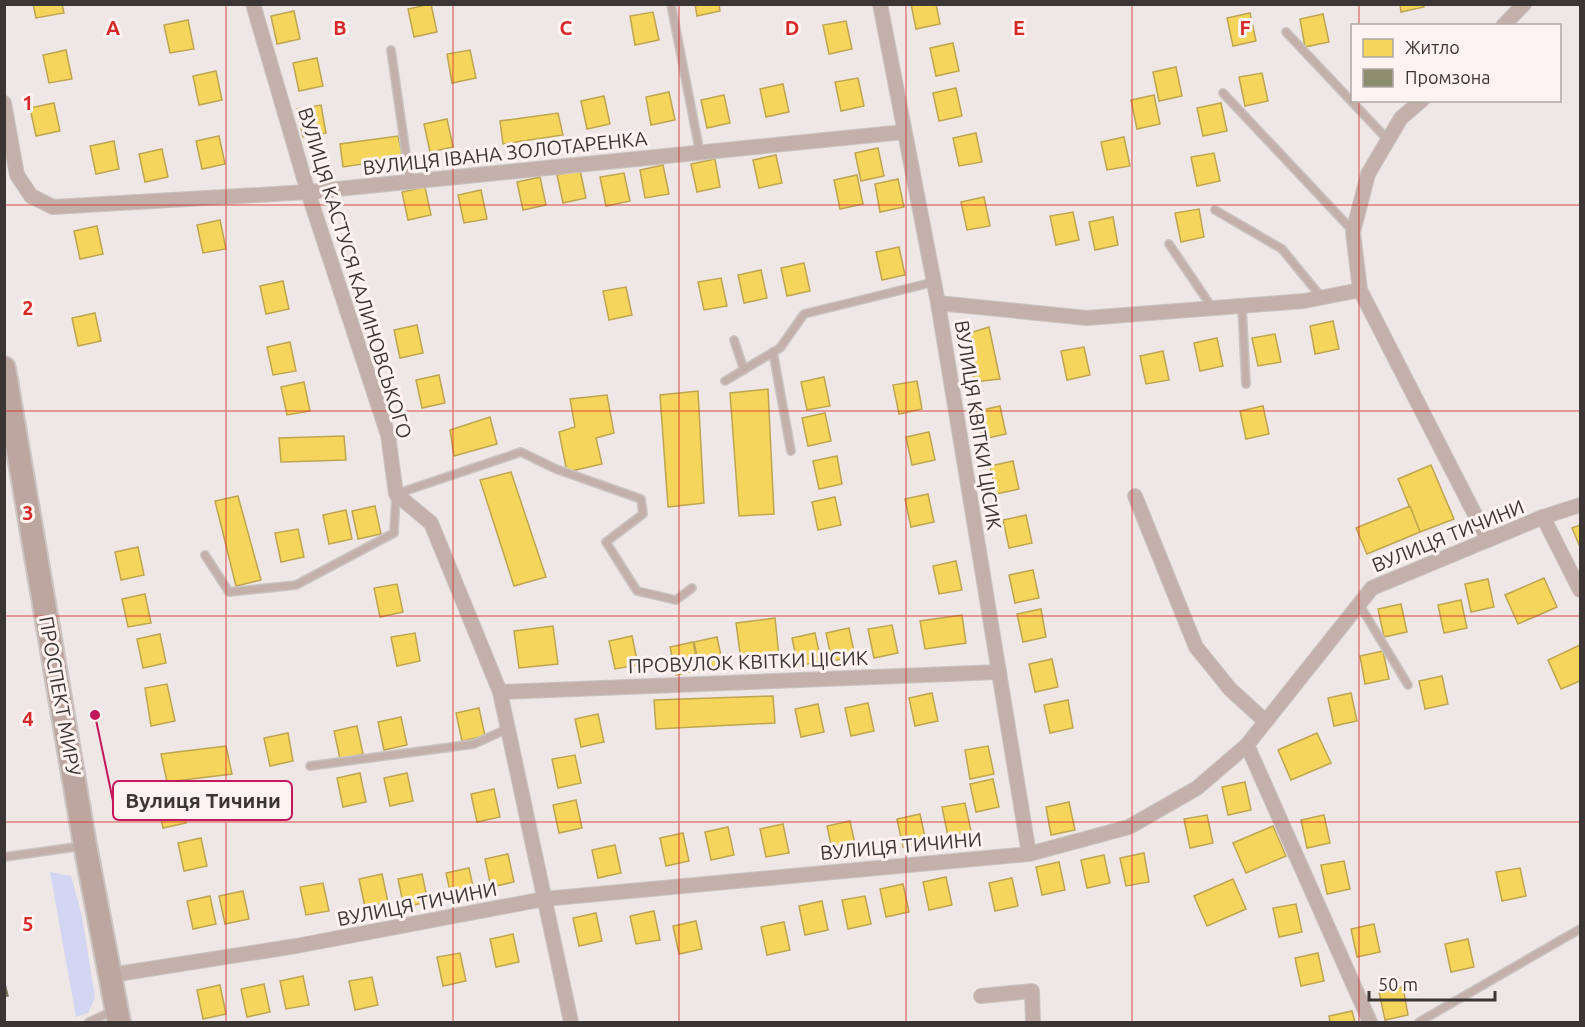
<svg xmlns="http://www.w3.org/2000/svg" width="1585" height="1027" font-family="Ubuntu,sans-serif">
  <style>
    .green { fill: #d3d6f2 }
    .homes { fill: #f6d55c; stroke: #bea550; stroke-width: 1.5 }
    .industry { fill: #8c8c6e; stroke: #74725d; stroke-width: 1.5 }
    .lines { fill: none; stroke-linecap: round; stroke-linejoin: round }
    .lane-casing { stroke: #cac4c2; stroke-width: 10 }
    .street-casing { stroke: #cac4c2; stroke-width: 16 }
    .primary-casing { stroke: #cac4c2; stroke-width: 26 }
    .lane { stroke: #c4b0aa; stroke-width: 7 }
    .street { stroke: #c4b0aa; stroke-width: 14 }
    .primary { stroke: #bda69f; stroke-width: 22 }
    .grid { fill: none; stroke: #d62828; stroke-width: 1.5; stroke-opacity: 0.55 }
    .labels { text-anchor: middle; stroke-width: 6; stroke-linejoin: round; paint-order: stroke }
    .street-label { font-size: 20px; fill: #3b3634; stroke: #fef3f0 }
    .grid-label { font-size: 20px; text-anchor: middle; font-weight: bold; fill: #d62828; stroke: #fef3f0; stroke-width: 6; stroke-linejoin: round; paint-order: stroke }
    .leader { fill: none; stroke: #c2185b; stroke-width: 2 }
    .callout-dot { fill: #c2185b; stroke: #fef3f0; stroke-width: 2 }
    .callout { fill: #fef3f0; stroke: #c2185b; stroke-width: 2 }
    .callout-label { font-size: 21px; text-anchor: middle; font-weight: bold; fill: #3b3634 }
  </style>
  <rect width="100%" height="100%" fill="#efe7e5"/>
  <polygon class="green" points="50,872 71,876 82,916 95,998 88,1013 76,1017"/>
  <g class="homes">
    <polygon points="33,4 62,4 64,13 36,18"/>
    <polygon points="431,4 437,32 414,37 408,9"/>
    <polygon points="695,4 719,4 720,11 697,16"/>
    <polygon points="911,4 936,4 940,24 916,29"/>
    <polygon points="1400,4 1424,4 1424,7 1401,12"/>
    <polygon points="294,11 300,39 277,44 271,16"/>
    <polygon points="653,12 659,40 635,45 630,16"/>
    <polygon points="1250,13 1256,41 1233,46 1227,18"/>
    <polygon points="1323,14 1329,42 1305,47 1300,19"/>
    <polygon points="188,20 194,49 170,53 164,25"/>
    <polygon points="846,21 852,49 829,54 823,25"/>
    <polygon points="953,43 959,71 936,76 930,48"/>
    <polygon points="66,50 72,79 49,83 43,55"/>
    <polygon points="470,50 476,78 452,83 447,54"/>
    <polygon points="317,58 323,86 299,91 293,63"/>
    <polygon points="1176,67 1182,96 1159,101 1153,72"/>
    <polygon points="216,71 222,100 199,105 193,76"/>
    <polygon points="1262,73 1268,101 1245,106 1239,77"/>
    <polygon points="858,78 864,106 841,111 835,82"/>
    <polygon points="783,84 789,112 766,117 760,89"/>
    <polygon points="956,88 962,116 939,121 933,93"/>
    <polygon points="669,92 675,120 651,125 646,97"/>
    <polygon points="724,95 730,123 707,128 701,100"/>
    <polygon points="1154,95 1160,124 1137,129 1131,100"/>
    <polygon points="604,96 610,124 587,129 581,101"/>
    <polygon points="54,103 60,131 36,136 30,108"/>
    <polygon points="1221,103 1227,131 1203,136 1197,108"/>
    <polygon points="321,105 326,133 303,137 297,109"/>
    <polygon points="558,113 563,135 503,144 500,121"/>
    <polygon points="447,119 453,147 430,152 424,124"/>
    <polygon points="976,133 982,162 959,166 953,138"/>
    <polygon points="219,136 225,164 202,169 196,141"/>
    <polygon points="398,136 403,158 343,167 340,144"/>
    <polygon points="1124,137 1130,166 1107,170 1101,142"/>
    <polygon points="114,141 119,169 96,174 90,146"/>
    <polygon points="878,148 884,176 861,181 855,153"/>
    <polygon points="162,149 168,177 145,182 139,154"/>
    <polygon points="1214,153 1220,181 1197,186 1191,157"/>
    <polygon points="776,155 782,183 759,188 753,160"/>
    <polygon points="715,159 720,187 697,192 691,164"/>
    <polygon points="663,165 669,194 645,198 640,170"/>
    <polygon points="580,170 586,198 563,203 557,175"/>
    <polygon points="624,173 630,201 606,206 600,177"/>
    <polygon points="857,175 863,204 840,209 834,180"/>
    <polygon points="540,177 546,205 523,210 517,182"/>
    <polygon points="898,179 904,207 880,212 875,184"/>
    <polygon points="425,187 431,215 408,220 402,192"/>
    <polygon points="481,190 487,219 464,223 458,195"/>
    <polygon points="984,197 990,226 967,230 961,202"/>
    <polygon points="1199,209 1204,237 1181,242 1175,213"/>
    <polygon points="1073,212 1079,240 1056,245 1050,216"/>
    <polygon points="1113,217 1118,245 1095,250 1089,222"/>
    <polygon points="220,220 226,249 203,253 197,225"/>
    <polygon points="97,226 103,254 80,259 74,231"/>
    <polygon points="899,247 905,275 882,280 876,252"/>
    <polygon points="804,263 810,291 787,296 781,268"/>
    <polygon points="761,270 767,298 744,303 738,275"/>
    <polygon points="721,278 727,306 704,310 698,282"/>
    <polygon points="283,281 289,309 266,314 260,286"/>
    <polygon points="626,287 632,315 609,320 603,291"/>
    <polygon points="95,313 101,341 78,346 72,318"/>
    <polygon points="1333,321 1339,349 1315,354 1310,326"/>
    <polygon points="417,325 423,353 400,358 394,330"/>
    <polygon points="989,327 1000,379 974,382 967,334"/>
    <polygon points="1275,334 1281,362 1258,366 1252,338"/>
    <polygon points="1217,338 1223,366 1200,371 1194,343"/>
    <polygon points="290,342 296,371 273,375 267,347"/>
    <polygon points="1084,347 1090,375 1067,380 1061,351"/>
    <polygon points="1163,351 1169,380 1146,384 1140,356"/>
    <polygon points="439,375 445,403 422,408 416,380"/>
    <polygon points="824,377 830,406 807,410 801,382"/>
    <polygon points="917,381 922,409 899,414 893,385"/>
    <polygon points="304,382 310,411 287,415 281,387"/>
    <polygon points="768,389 774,514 739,516 730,393"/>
    <polygon points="698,391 704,503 668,507 660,395"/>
    <polygon points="607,395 614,433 596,438 602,464 567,472 559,432 575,427 570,399"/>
    <polygon points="1000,406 1006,434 983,439 977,411"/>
    <polygon points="1263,406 1269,434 1246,439 1240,411"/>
    <polygon points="825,413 831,441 808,446 802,418"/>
    <polygon points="490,417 497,444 454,456 450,430"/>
    <polygon points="929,432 935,460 912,465 906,437"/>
    <polygon points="344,436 346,460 281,462 279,438"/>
    <polygon points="837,456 842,484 819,489 813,461"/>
    <polygon points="1013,461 1019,489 996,494 990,466"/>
    <polygon points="1431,465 1454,519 1420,532 1398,479"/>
    <polygon points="511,472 546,577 514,586 480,480"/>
    <polygon points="928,494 934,522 911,527 905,499"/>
    <polygon points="238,496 261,580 236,586 215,501"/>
    <polygon points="835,497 841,525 818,530 812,502"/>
    <polygon points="375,506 381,534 358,539 352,511"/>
    <polygon points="1410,506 1420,532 1367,554 1356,528"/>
    <polygon points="346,510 352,539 329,544 323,515"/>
    <polygon points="1026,515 1032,543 1009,548 1003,520"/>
    <polygon points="1580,525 1580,547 1572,528"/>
    <polygon points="298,529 304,557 281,562 275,533"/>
    <polygon points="138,547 144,575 121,580 115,552"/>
    <polygon points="956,561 962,590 939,594 933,566"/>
    <polygon points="1033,570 1039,598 1015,603 1009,575"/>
    <polygon points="1544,578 1557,607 1518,624 1505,595"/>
    <polygon points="1488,579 1494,607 1471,612 1465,584"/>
    <polygon points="397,584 403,612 380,617 374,588"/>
    <polygon points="145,594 151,623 128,627 122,599"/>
    <polygon points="1461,600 1467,628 1444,633 1438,605"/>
    <polygon points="1401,604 1407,632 1384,637 1378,609"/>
    <polygon points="1041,609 1046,637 1023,642 1017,614"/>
    <polygon points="962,615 966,643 925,649 920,621"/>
    <polygon points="775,618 779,656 741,660 736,623"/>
    <polygon points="892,625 898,653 874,658 868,629"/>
    <polygon points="553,626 558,664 519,668 514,631"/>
    <polygon points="849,628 855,656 832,661 826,633"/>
    <polygon points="415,633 420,661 397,666 391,637"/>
    <polygon points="815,633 821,661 798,666 792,638"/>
    <polygon points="160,634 166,663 143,668 137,639"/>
    <polygon points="632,636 638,665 615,669 609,641"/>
    <polygon points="717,637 723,665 700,670 694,642"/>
    <polygon points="693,642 699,670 676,675 670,647"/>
    <polygon points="1580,645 1580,681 1561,689 1548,660"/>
    <polygon points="1383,651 1389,679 1365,684 1360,656"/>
    <polygon points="1052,659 1058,687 1035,692 1029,664"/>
    <polygon points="1442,676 1448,704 1425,709 1419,681"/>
    <polygon points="167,684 175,721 151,726 145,688"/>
    <polygon points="932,693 938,721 915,726 909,698"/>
    <polygon points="1351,693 1357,721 1334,726 1328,698"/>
    <polygon points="773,696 775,723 656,729 654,700"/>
    <polygon points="1068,700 1073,728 1050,733 1044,705"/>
    <polygon points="868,703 874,731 851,736 845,708"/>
    <polygon points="818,704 824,732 801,737 795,709"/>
    <polygon points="479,708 485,736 462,741 456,713"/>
    <polygon points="598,714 604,742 581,747 575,719"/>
    <polygon points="401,717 407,745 384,750 378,722"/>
    <polygon points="357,726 363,754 340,759 334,731"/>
    <polygon points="288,733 293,761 270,766 264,738"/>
    <polygon points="1317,733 1331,763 1291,780 1278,750"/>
    <polygon points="226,746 232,774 167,782 161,754"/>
    <polygon points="988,746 994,774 970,779 965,750"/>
    <polygon points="575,755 581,783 558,788 552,759"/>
    <polygon points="360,773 366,802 343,807 337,778"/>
    <polygon points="407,773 413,801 390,806 384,778"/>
    <polygon points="993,779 999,807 976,812 970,784"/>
    <polygon points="1245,782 1251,810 1228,815 1222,787"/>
    <polygon points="494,789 500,817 477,822 471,794"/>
    <polygon points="180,795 186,823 163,828 157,800"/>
    <polygon points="576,800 582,828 559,833 553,805"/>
    <polygon points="1069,802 1075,830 1051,835 1046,807"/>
    <polygon points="965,803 971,831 948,836 942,807"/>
    <polygon points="920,814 926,842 903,847 897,819"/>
    <polygon points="1207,815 1213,843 1190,848 1184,819"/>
    <polygon points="1324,815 1330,843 1307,848 1301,820"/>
    <polygon points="850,821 856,849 833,854 827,826"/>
    <polygon points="783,824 789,853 766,857 760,829"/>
    <polygon points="1273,826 1286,856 1246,873 1233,843"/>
    <polygon points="728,827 734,855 711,860 705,832"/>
    <polygon points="683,833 689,861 666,866 660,838"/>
    <polygon points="201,838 207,866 184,871 178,843"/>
    <polygon points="615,845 621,873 598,878 592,850"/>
    <polygon points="1144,853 1149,882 1126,886 1120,858"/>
    <polygon points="508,854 514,882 491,887 485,859"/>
    <polygon points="1104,855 1110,883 1087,888 1081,860"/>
    <polygon points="1344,861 1350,889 1327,894 1321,865"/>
    <polygon points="1059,862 1065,890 1042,895 1036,867"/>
    <polygon points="469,868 475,896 452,901 446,873"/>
    <polygon points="1520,868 1526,896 1502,901 1496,872"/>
    <polygon points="382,874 388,902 365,907 359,879"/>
    <polygon points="422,874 428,902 404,907 398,879"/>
    <polygon points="946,877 952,905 929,910 923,882"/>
    <polygon points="1012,878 1018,906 995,911 989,883"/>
    <polygon points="1233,879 1246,909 1207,926 1194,896"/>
    <polygon points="323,883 329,911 306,915 300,887"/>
    <polygon points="903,884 909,912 886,917 880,889"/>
    <polygon points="243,891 249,919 225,924 219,896"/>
    <polygon points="210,896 216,924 193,929 187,901"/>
    <polygon points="865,896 871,924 848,929 842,900"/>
    <polygon points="822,901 828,930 805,935 799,906"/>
    <polygon points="1296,904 1302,932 1279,937 1273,908"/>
    <polygon points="654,911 660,940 636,944 630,916"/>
    <polygon points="596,913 602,941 579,946 573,918"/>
    <polygon points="696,921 702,949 679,954 673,926"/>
    <polygon points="784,922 790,950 767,955 761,927"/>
    <polygon points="1374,924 1380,952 1357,957 1351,929"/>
    <polygon points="513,934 519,962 496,967 490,939"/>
    <polygon points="1468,939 1474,967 1451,972 1445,944"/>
    <polygon points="460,953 466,981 443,986 437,957"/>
    <polygon points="1318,953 1324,981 1301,986 1295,958"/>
    <polygon points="303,976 309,1005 286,1009 280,981"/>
    <polygon points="372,977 378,1005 355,1010 349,981"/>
    <polygon points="264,984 270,1012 247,1017 241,989"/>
    <polygon points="220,985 226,1014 203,1019 197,990"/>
    <polygon points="1403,987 1408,1015 1385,1020 1379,992"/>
    <polygon points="1352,1011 1355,1022 1330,1022 1329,1016"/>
  </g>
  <polygon class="industry" points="4,980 8,996 4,996"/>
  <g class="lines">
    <g class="lane-casing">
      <g id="lane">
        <polyline points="671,4 700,153"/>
        <polyline points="1286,32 1388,140"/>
        <polyline points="391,50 410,182"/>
        <polyline points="1223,93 1353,231"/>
        <polyline points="1215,210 1282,249 1322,298"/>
        <polyline points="1169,244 1213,309"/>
        <polyline points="1242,307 1246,384"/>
        <polyline points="734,340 744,370"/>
        <polyline points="773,352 791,451"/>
        <polyline points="725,381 780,348 804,314 934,282"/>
        <polyline points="205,555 229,592 296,585 394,533 396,494 521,452 556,469 641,499 643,514 606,542 637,591 676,600 692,588"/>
        <polyline points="1359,604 1408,685"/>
        <polyline points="310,766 474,744 507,729"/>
        <polyline points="4,857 82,846"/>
        <polyline points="89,1022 115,1010"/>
        <polyline points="1419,1022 1580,929"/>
      </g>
    </g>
    <g class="street-casing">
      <g id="street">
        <polyline points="253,4 308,192 388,435 396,494 431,523 500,692 571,1022"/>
        <polyline points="880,4 938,303 1029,854"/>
        <polyline points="1503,26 1524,4"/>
        <polyline points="4,103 17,175 31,196 53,207 308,192 904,132"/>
        <polyline points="1360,290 1353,232 1368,174 1401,118 1422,100"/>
        <polyline points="938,303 1087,318 1304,301 1360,290 1488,540"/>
        <polyline points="1135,496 1196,647 1230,689 1265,721"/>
        <polyline points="1543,517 1580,590"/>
        <polyline points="500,692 999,672"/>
        <polyline points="1247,745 1370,1022"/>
        <polyline points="111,975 296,946 544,899 1029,854 1129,827 1197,788 1247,745 1372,588 1543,517 1580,505"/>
        <polyline points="981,996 1032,991 1033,1022"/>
      </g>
    </g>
    <g class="primary-casing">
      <polyline id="primary" points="4,368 85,845 119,1022"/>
    </g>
    <use href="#lane" class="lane"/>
    <use href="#street" class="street"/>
    <use href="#primary" class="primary"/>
  </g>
  <path class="grid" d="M226,4v1018M453,4v1018M679,4v1018M906,4v1018M1132,4v1018M1359,4v22M1359,100v922M4,205h1576M4,411h1576M4,616h1576M4,822h1576"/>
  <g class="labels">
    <g class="street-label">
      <text transform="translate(505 153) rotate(-6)" y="7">ВУЛИЦЯ ІВАНА ЗОЛОТАРЕНКА</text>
      <text transform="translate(355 273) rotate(73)" y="7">ВУЛИЦЯ КАСТУСЯ КАЛИНОВСЬКОГО</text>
      <text transform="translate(978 425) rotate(81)" y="7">ВУЛИЦЯ КВІТКИ ЦІСИК</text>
      <text transform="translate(1448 536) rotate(-22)" y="7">ВУЛИЦЯ ТИЧИНИ</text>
      <text transform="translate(748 662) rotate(-2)" y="7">ПРОВУЛОК КВІТКИ ЦІСИК</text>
      <text transform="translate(60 696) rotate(80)" y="7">ПРОСПЕКТ МИРУ</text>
      <text transform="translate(901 846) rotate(-5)" y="7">ВУЛИЦЯ ТИЧИНИ</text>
      <text transform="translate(417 904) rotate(-11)" y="7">ВУЛИЦЯ ТИЧИНИ</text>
    </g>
  </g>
  <g class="grid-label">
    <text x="113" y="35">A</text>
    <text x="340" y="35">B</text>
    <text x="566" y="35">C</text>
    <text x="792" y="35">D</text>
    <text x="1019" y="35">E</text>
    <text x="1245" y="35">F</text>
    <text x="28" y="110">1</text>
    <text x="28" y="315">2</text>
    <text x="28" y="520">3</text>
    <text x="28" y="726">4</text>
    <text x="28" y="931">5</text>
  </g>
  <path class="leader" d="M95 715L113 801"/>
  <circle class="callout-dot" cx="95" cy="715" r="6"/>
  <rect class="callout" x="113" y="781" width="179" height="39" rx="6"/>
  <g class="callout-label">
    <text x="203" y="808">Вулиця Тичини</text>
  </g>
  <rect width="1585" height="1027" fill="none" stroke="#3b3634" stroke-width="12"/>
  <rect x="1351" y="24" width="210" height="78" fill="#fef3f0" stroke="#b0a7a5" stroke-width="1.5"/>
  <rect x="1363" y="39" width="30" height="18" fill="#f6d55c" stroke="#b0a7a5" stroke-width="1.5"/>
  <text x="1405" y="54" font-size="18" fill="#3b3634">Житло</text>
  <rect x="1363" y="69" width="30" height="18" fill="#8c8c6e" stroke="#b0a7a5" stroke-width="1.5"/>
  <text x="1405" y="84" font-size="18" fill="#3b3634">Промзона</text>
  <path d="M1369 991v9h126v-9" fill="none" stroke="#3b3634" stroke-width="3"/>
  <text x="1378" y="991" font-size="18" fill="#3b3634" stroke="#fef3f0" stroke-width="4.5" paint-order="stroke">50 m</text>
</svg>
